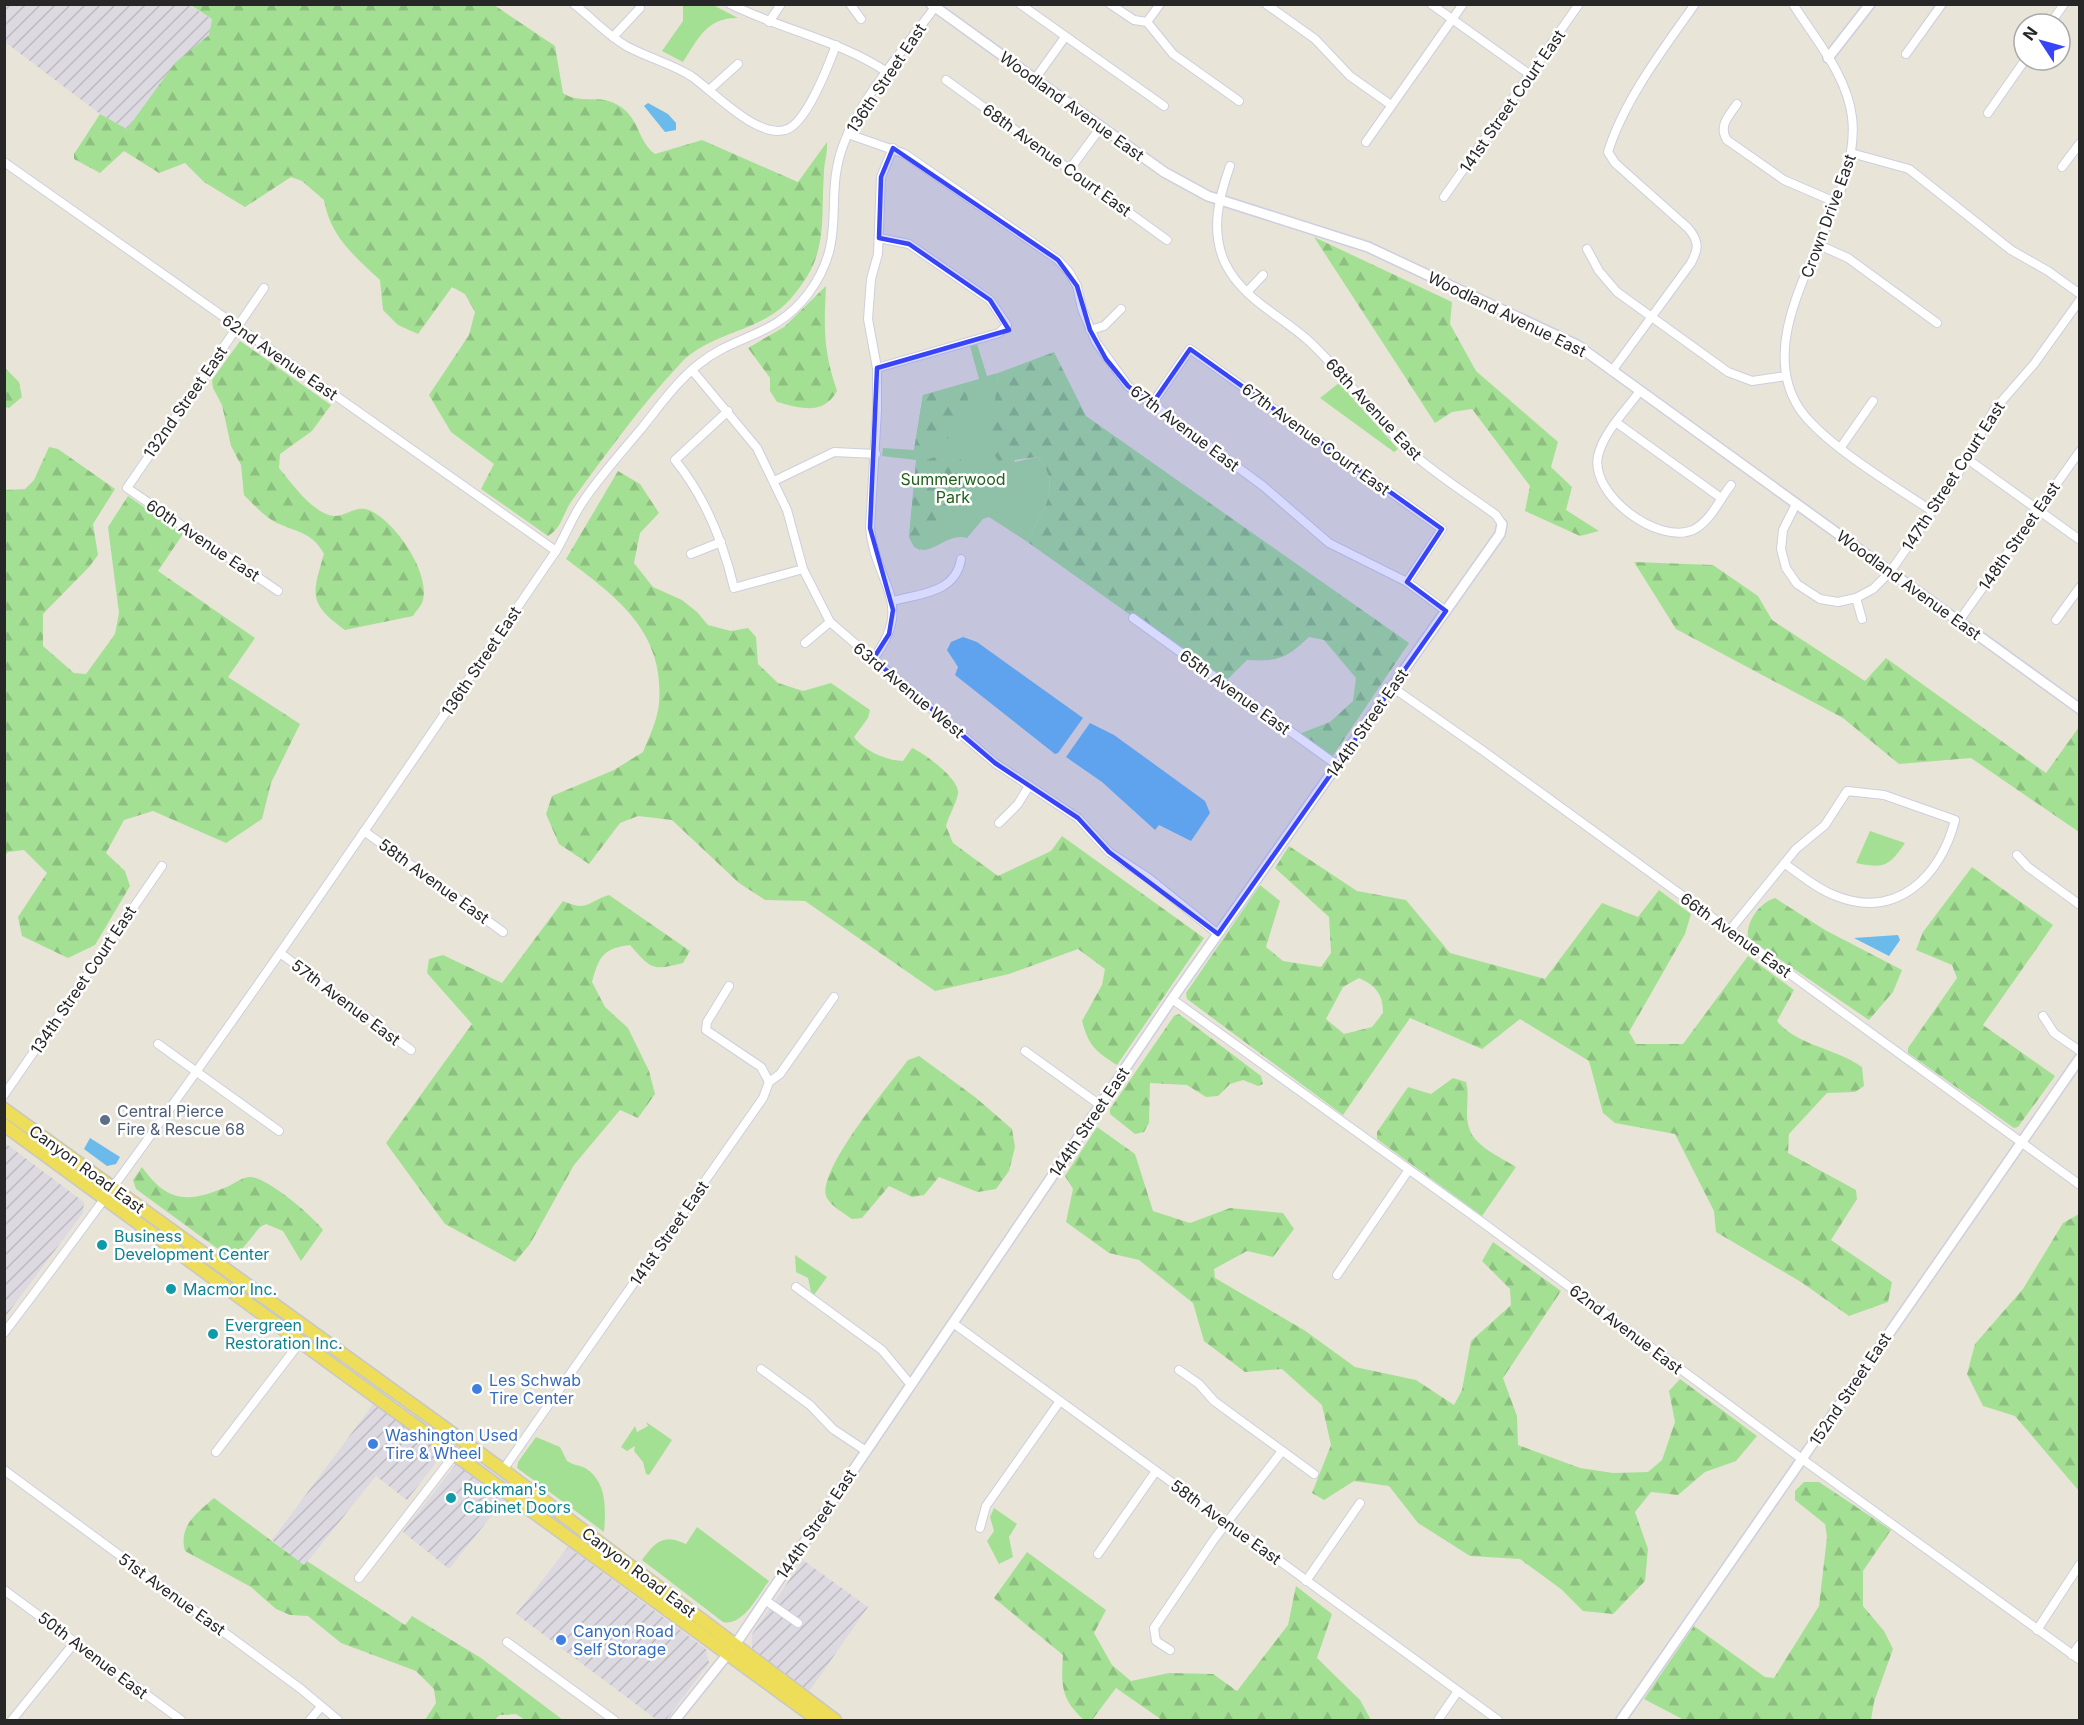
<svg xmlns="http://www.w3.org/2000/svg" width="2084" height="1725" font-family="Inter,sans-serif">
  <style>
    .industrial { fill: url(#industrial-furrows) }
    .grass { fill: #a4e094 }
    .forest { fill: url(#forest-firs); fill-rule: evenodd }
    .water { fill: #6abaec }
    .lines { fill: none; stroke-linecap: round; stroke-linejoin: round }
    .minor-casing { stroke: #cdcee0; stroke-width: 10 }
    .tertiary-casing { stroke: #cdcee0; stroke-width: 12 }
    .primary-casing { stroke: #c7c7c7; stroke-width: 15 }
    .minor { stroke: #fff; stroke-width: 8 }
    .tertiary { stroke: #fff; stroke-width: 9 }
    .primary { stroke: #eedd58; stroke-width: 12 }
    .marked { fill: #3744f7; fill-opacity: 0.2; stroke: #3744f7; stroke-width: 4.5; stroke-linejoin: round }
    .service-dot { fill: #5c6f8a; stroke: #fff; stroke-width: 2 }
    .culture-dot { fill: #0f9aa8; stroke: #fff; stroke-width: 2 }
    .shop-dot { fill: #3f7fe0; stroke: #fff; stroke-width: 2 }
    .labels { text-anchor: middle; stroke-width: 5; stroke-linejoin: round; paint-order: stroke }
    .street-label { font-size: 16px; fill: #272727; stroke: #fff }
    .park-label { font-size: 16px; fill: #206119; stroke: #fff }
    .service-label { font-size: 16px; fill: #4e5e75; stroke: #fff; text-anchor: start }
    .culture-label { font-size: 16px; fill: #0d838f; stroke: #fff; text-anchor: start }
    .shop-label { font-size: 16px; fill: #366cbe; stroke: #fff; text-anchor: start }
  </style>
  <defs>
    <pattern id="industrial-furrows" width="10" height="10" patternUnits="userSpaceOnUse" patternTransform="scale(1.5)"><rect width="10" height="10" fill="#dcd9e1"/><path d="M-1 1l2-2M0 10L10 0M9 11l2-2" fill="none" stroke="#bdbac1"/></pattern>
    <pattern id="forest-firs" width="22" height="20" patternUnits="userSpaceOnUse" patternTransform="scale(1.5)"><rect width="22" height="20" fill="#a4e094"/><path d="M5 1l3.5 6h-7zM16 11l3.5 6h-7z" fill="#8dc080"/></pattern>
  </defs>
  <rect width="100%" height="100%" fill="#e9e4d8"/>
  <g class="industrial">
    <polygon points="4,5 189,5 212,19 209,35 127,129 100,114 5,42"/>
    <polygon points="5,1143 84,1202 83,1213 5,1317"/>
    <polygon points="374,1403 439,1451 439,1459 407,1500 376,1476 304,1566 272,1540"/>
    <polygon points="456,1464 504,1500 449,1569 403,1532"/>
    <polygon points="568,1547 706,1649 709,1663 666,1720 657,1720 516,1614"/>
    <polygon points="803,1560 868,1607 808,1693 752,1649 752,1634"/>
  </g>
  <g class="grass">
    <path d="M683,5h30l25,13c-31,-1 -40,21 -55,44l-21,-11 21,-30z"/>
    <path d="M977,344l10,32 11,-3 -2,30 19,59 22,-5c27,27 5,58 -11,84l-37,-24 -6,2 -16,19c-24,-7 -43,31 -58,-1l7,-77 -34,-4 1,-8 31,2 9,-55 56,-16 -9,-33z"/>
    <polygon points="1339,383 1398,449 1394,452 1320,398"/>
    <path d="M1870,831l35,12c-16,23 -20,26 -49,20z"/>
    <polygon points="795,1255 827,1277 814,1295 811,1292 808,1278 796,1272"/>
    <polygon points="646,1422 672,1440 649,1475 646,1474 643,1462 634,1451 635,1446 627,1451 621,1447 635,1426 637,1432 648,1426"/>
    <path d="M536,1437l24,10 7,14c6,4 12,4 18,7 22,13 21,41 19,64l-87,-64 1,-6z"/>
    <polygon points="994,1508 1017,1524 1009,1537 1013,1557 999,1564 987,1541 994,1531 990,1517"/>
    <path d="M697,1527l72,54c-11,14 -26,46 -46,41l-81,-62c13,-18 21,-27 44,-16z"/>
  </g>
  <g class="forest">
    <path d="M189,4l305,1 61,41 8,47c15,11 34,2 51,10 27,13 22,37 41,51l47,-14 96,42 29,-40c1,11 -3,20 -3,31 -3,35 3,70 -16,102 -10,16 -23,33 -40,42 -29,17 -64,21 -88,47 -39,41 -73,89 -107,135 -10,13 -10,28 -25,37l-67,-47 13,-25 -43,-32 -22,-37 40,-60 6,-23 -10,-18 -13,-7 -34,47 -20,-9 -15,-15 -3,-30c-26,-24 -50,-44 -56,-80l-22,-19 -11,-4 -46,30 -41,-25 -19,-19 -26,10 -35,-22 -24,22 -26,-14v-5l26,-40 27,15 48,-66 34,-28 3,-16z"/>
    <polygon points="1314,237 1452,302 1450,324 1476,371 1558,442 1551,467 1572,487 1566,510 1599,531 1580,536 1525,511 1530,486 1472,409 1452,412 1435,423"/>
    <path d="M826,286c-2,42 -3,64 11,105 -14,25 -37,17 -60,11l-7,-11v-13l-22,-30 36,-21z"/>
    <path d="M240,341l91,64 -19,26 -32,23 -1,14c13,15 29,40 50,47 14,5 25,-11 40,-5 26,11 61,62 54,90 -1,5 -7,11 -10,16l-68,14c-37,-27 -33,-35 -21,-76 -11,-21 -27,-22 -47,-31 -12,-6 -23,-18 -33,-28l-3,-30 -10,-19 -9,-41 -9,-17 -1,-8z"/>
    <path d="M1054,352l32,64 323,227 -77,114 -33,-23 31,-12 23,-21 3,-23 -32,-38 -15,-3c-22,21 -31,25 -62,23l-22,22 -199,-141c16,-26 38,-57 11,-84l-38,5 -9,-14 8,-75z"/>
    <polygon points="5,368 19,382 22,397 9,408 5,407"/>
    <path d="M965,384c1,6 3,13 3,19 -1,30 -28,44 -54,47l9,-55z"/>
    <polygon points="49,447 58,449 115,489 93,524 98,555 89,567 43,614 43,646 74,673 86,674 115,634 119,613 108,527 128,496 183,534 158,571 255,638 228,677 300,724 271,783 262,819 226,843 153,811 124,820 106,853 125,871 130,886 95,945 68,958 22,936 18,917 47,873 24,850 8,852 4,857 5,490 25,489 34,480"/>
    <path d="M948,452c29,8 19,45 4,62 -6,8 -16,7 -23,15 -4,6 -7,14 -9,21l-6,-3 -5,-10 7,-73z"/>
    <path d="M618,471l22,13 19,29 -19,20 -6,30 19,24 29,13 15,12 11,13 23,6 17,-3 8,9 2,27 20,19 25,8 28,-8 39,27 -2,8 -14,19c9,13 33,24 49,24l9,-13c11,4 49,32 46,46 -2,10 -9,21 -12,32l7,17 45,33 53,-25 11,-15 142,102 -87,127c-22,-14 -28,-19 -35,-44l20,-36 3,-16 -27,-20 -69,25 -74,17 -130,-90 -40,-1 -26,-17 -67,-63 -34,-4 -18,7 -31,41 -30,-20 -13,-30 6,-18 62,-26 29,-18c6,-15 15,-33 16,-49 6,-71 -42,-106 -93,-144z"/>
    <polygon points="1634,562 1713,565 1758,596 1772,620 1865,681 1886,658 2046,773 2079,727 2079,832 1971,758 1899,764 1843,718 1676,629"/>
    <path d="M1289,846l68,45 49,9 44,53 95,26 57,-76 36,14 21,-27 32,24 -6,20 -56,98 7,12h47l65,-88 46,34 -17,31c21,25 59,27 85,46l2,19 -9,6 -28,1 -38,41 -1,19 68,37 1,9 -26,41 61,42 -4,20 -39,14 -48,-34 -85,-50 -2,-21 -39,-77 -60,-11 -12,-10 -14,-52 -69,-42 -38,30 -72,-31 -67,97 -156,-116 -1,-6 74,-108 20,16 -14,46 17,14 38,6 10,-14 -2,-36 -54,-49zM1359,978c17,8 24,16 24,35l-11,14 -28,7 -18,-15 17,-32z"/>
    <polygon points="1972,867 2053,925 1983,1025 2055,1076 2018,1127 2014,1128 1908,1053 1908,1048 1957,978 1952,965 1916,950 1923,932"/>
    <path d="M609,895l81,56 -7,12c-31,8 -32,6 -53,-18 -27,3 -31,12 -38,37l13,25 23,21 21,43 6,23 -17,24 -18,-8 -46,55 -44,79 -15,18 -70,-38 -59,-81 86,-119 -45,-51 2,-14 14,-4 59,28 61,-82c26,11 23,1 46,-6z"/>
    <path d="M1775,898l50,32 77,40 -9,22 -24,28 -121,-82c-2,-16 11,-35 27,-40z"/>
    <polygon points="1179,1014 1261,1076 1263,1084 1258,1086 1243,1080 1230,1084 1218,1096 1206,1097 1187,1085 1150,1083 1149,1123 1144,1132 1135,1134 1110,1114 1110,1109 1174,1016"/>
    <path d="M919,1056l56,41 37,32 3,18 -6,24 -13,18 -18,3 -39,-15 -15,18 -12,2 -23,-11 -27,32 -10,1c-7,-5 -21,-13 -25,-21 -13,-25 64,-115 81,-138z"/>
    <path d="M1453,1078l13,4c4,14 -1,28 2,42 4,22 31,32 48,43l-34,49 -105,-77v-7l31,-45 23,7z"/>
    <polygon points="1097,1127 1135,1154 1153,1211 1190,1223 1230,1208 1283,1213 1294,1229 1273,1257 1247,1251 1214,1269 1215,1278 1304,1330 1355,1367 1416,1380 1454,1405 1462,1390 1471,1341 1511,1305 1510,1289 1482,1261 1493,1242 1561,1291 1503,1378 1517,1416 1518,1445 1580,1468 1613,1473 1648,1472 1662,1460 1675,1422 1669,1391 1680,1379 1757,1436 1736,1461 1705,1472 1678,1495 1651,1492 1635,1512 1648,1549 1645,1581 1613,1614 1583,1611 1561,1589 1520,1559 1470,1556 1418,1523 1389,1486 1354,1481 1324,1500 1312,1493 1331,1445 1322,1405 1282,1369 1245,1372 1204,1341 1193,1303 1139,1260 1109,1253 1066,1222 1073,1189 1065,1176"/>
    <path d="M142,1167c27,38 48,35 87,19 6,-3 14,-9 21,-9 16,-1 64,40 73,53l-22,31 -18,-30 -17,-7 -6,3 -27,33 -97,-71 -3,-9z"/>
    <polygon points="2079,1214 2079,1491 2015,1416 1983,1406 1967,1374 1975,1344 2023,1289 2063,1223"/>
    <polygon points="1804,1482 1819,1482 1891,1530 1863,1571 1863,1606 1884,1631 1893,1649 1874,1702 1871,1720 1684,1720 1644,1699 1694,1626 1765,1677 1774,1678 1819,1606 1827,1537 1825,1524 1795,1500 1795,1491"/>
    <path d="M214,1498l90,67 3,-4 98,64 7,-9 69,42 82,62h-38l-9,-6 -16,1 -6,5h-69l11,-17 -2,-14 -18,-18 -75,-28 -33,-27 -18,-1 -14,-6 -25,-22 -66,-36c-7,-25 12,-38 29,-53z"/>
    <path d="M1027,1552l79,58 -12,23 18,32 19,16 38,-8 44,1 24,17 51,-66 8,-39 36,28 -15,44 43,42 11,20h-209l-46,-32 -24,32h-8c-23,-21 -23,-34 -21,-65l-69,-57z"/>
  </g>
  <g class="water">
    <polygon points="648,103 668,114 676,123 676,130 665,132 644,106"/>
    <polygon points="963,637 977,642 1083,718 1058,753 1055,754 955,675 958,667 947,650 951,642"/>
    <polygon points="1090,723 1114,735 1205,801 1210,813 1191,841 1159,825 1155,830 1102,782 1066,757"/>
    <polygon points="1898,935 1900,940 1889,956 1854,938"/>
    <polygon points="90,1138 120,1157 116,1164 107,1166 84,1149"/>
  </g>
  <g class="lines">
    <g class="minor-casing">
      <g id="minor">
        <path d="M574,4c18,14 34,32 54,43 21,11 44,17 63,29 22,15 65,62 94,54 21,-5 44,-66 51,-85"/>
        <path d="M730,4c52,26 109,36 157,68"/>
        <polyline points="850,4 861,19"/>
        <polyline points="1020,4 1164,106"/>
        <polyline points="1110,4 1134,20 1147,22"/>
        <polyline points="1266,4 1315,39 1350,76 1391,105"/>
        <polyline points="1431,4 1529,74"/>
        <path d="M1793,4c22,35 54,71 59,113 12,92 -108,205 -53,291 23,35 97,79 133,103"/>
        <polyline points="769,22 781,4"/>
        <polyline points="1147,22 1173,54 1239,101"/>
        <polyline points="1147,22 1160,4"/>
        <polyline points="2050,24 2064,4"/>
        <polyline points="613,37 640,8"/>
        <polyline points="1906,54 1942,4"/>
        <polyline points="1035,79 1065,37"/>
        <polyline points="946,80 1167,240"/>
        <polyline points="709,90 738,64"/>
        <path d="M1737,104c-8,12 -19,22 -10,36l57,40 51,22"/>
        <polyline points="1988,113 2025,60"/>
        <polyline points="848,134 905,154 1058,260 1069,272 1077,286 1082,309 1096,342 1128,386 1263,486 1329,543 1407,582 1446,611"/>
        <polyline points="1366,142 1463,4"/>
        <polyline points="1851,153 1909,169 2011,250 2048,271 2080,294"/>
        <polyline points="4,162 556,551"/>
        <path d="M1230,166c-11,31 -20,64 -5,97 18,37 57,53 86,80 36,34 64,77 101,110 26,23 57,42 84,62l6,9"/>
        <polyline points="2062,167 2080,143"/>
        <polyline points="1070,169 1101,127"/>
        <polyline points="1444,197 1579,4"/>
        <polyline points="1819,245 1848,258 1937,323"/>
        <polyline points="1587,249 1599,271 1617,292 1728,372 1752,381 1786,376"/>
        <polyline points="264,288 127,488 278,591"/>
        <polyline points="1247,292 1263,275"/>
        <polyline points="1090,330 1104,326 1121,309"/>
        <polyline points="877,368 999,333 1007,325 990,300 909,244 879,238"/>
        <polyline points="692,370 757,448 787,510 803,569 830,622 995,763 1078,818 1109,852 1150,879 1218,934"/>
        <path d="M1612,371l79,-108c8,-15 8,-22 -3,-35l-73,-65 -7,-11c16,-52 56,-104 87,-148"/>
        <path d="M1640,391c-14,19 -37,42 -42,65 -8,39 60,89 95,74 18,-9 26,-30 38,-45"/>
        <polyline points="1152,404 1190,349 1442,529 1407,582"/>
        <path d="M728,411l-53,49c30,37 48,81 59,128l69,-19"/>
        <polyline points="1617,423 1721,498"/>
        <polyline points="1841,447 1873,401"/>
        <polyline points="1966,458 2080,540"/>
        <polyline points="774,481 834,452 876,454"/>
        <polyline points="1796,504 1783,530 1781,549 1786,568 1797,584 1820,599 1838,602 1856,598 1873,589 1890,572 1955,479 1994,410 2034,364 2080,300"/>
        <polyline points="691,554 721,542"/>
        <polyline points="1856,598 1862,619"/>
        <path d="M893,601c26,-7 63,-8 68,-42"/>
        <polyline points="1133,618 1337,765"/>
        <polyline points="2056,620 2080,587"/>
        <polyline points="1959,621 2080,451"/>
        <polyline points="805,643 830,622"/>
        <path d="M873,659c43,-56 2,-75 -3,-131l7,-117v-43l-9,-49 3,-40 7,-25 3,-77 12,-29"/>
        <polyline points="1392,687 1482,750 2080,1185"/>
        <polyline points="999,823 1018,804 1029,786"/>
        <polyline points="364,831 503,932"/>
        <polyline points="2017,855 2028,867 2080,905"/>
        <path d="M1730,930l66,-81 29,-24 22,-34 37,4 71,25c-14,56 -58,100 -119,76 -19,-7 -35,-21 -51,-32"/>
        <polyline points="280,953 411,1050"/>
        <polyline points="729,986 707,1022 706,1030 761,1067 769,1082"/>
        <polyline points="1172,999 1486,1225 1802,1459 2080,1660"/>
        <polyline points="2043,1016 2054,1033 2080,1051"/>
        <polyline points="158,1044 279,1131"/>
        <polyline points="1025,1051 1100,1105"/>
        <polyline points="4,1095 162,866"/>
        <polyline points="1337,1275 1408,1171"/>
        <polyline points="796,1287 882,1350 911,1385"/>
        <polyline points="953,1323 1498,1720"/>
        <path d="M4,1333c194,-254 372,-519 552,-782 9,-15 16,-33 26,-48 17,-26 39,-50 59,-74 18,-22 35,-47 58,-65 37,-30 75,-26 109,-70 42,-56 14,-95 36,-151 17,-45 62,-96 91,-136"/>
        <polyline points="761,1369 810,1405 833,1429 866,1451"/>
        <polyline points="1179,1370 1199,1384 1214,1401 1314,1474"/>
        <polyline points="216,1452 301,1341"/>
        <polyline points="4,1470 301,1689 338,1720"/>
        <polyline points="503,1470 763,1098 769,1082 780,1074 834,997"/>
        <polyline points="980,1528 986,1506 1060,1401"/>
        <polyline points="1098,1554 1156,1471"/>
        <polyline points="359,1578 455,1454"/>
        <polyline points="1306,1581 1360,1503"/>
        <polyline points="4,1590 181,1720"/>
        <polyline points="765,1600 798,1623"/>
        <polyline points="2037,1630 2080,1564"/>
        <polyline points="507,1642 614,1720"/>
        <polyline points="1170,1650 1156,1641 1154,1628 1215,1538 1282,1451"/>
        <polyline points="2072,1655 2080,1644"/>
        <polyline points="12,1720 75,1642"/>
        <polyline points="310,1720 320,1708"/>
        <polyline points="1438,1720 1458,1691"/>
      </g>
    </g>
    <g class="tertiary-casing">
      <g id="tertiary">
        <polyline points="931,4 1164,172 1208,196 1368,247 1577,345 2080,709"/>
        <polyline points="1828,58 1870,4"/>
        <polyline points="675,1720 735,1645 1172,999 1500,534 1502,524"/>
        <polyline points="1621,1720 2080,1058"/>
      </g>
    </g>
    <g class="primary-casing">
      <g id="primary">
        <polyline points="4,1109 503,1470 835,1720"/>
        <polyline points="4,1125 818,1720"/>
      </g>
    </g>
    <use href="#minor" class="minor"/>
    <use href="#tertiary" class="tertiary"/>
    <use href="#primary" class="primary"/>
  </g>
  <path class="marked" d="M893,148l165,112 19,26 13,44 16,29 22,27 24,18 38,-55 252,180 -35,53 39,29 -228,323 -109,-82 -31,-34 -83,-55 -122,-104 16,-25 4,-24 -23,-82 7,-160 132,-38 -19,-30 -81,-56 -30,-6 2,-61z"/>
  <circle class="service-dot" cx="105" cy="1120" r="6"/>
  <g class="culture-dot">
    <circle cx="102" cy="1245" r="6"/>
    <circle cx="171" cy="1289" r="6"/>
    <circle cx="213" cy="1334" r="6"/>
    <circle cx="451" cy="1498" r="6"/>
  </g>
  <g class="shop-dot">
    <circle cx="477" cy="1389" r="6"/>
    <circle cx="373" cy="1444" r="6"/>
    <circle cx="561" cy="1640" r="6"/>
  </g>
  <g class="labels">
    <g class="street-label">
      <text transform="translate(886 78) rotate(-56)" y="6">136th Street East</text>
      <text transform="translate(1512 101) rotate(-55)" y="6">141st Street Court East</text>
      <text transform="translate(1072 106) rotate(36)" y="6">Woodland Avenue East</text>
      <text transform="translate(1057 160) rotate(36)" y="6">68th Avenue Court East</text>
      <text transform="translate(1828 216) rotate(-70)" y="6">Crown Drive East</text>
      <text transform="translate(1507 314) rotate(26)" y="6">Woodland Avenue East</text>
      <text transform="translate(280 357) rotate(35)" y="6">62nd Avenue East</text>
      <text transform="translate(185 402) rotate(-55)" y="6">132nd Street East</text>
      <text transform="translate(1374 409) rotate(47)" y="6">68th Avenue East</text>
      <text transform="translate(1185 428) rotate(37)" y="6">67th Avenue East</text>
      <text transform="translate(1316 439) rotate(36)" y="6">67th Avenue Court East</text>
      <text transform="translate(1953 476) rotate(-57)" y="6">147th Street Court East</text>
      <text transform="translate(2019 536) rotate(-55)" y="6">148th Street East</text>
      <text transform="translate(203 540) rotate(34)" y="6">60th Avenue East</text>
      <text transform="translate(1909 585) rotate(36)" y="6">Woodland Avenue East</text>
      <text transform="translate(481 661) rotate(-56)" y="6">136th Street East</text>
      <text transform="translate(909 690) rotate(40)" y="6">63rd Avenue West</text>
      <text transform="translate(1235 692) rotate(36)" y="6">65th Avenue East</text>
      <text transform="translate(1367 723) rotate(-55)" y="6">144th Street East</text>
      <text transform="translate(434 881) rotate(36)" y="6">58th Avenue East</text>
      <text transform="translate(1736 935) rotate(36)" y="6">66th Avenue East</text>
      <text transform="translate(83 980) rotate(-56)" y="6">134th Street Court East</text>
      <text transform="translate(346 1002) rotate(37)" y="6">57th Avenue East</text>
      <text transform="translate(1089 1122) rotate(-56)" y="6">144th Street East</text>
      <text transform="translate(87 1169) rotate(36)" y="6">Canyon Road East</text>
      <text transform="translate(669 1233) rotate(-55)" y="6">141st Street East</text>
      <text transform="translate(1626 1329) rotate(37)" y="6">62nd Avenue East</text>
      <text transform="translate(1850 1389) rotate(-56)" y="6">152nd Street East</text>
      <text transform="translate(1226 1522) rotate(36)" y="6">58th Avenue East</text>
      <text transform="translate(816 1524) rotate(-56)" y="6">144th Street East</text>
      <text transform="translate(639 1572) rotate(37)" y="6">Canyon Road East</text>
      <text transform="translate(172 1594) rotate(36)" y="6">51st Avenue East</text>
      <text transform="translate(93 1655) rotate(37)" y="6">50th Avenue East</text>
    </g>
    <g class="park-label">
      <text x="953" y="485">Summerwood<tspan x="953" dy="18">Park</tspan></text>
    </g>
    <g class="service-label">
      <text x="117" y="1117">Central Pierce<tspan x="117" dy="18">Fire &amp; Rescue 68</tspan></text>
    </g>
    <g class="culture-label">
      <text x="114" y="1242">Business<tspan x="114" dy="18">Development Center</tspan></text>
      <text x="183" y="1295">Macmor Inc.</text>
      <text x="225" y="1331">Evergreen<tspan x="225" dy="18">Restoration Inc.</tspan></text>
      <text x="463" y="1495">Ruckman's<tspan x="463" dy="18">Cabinet Doors</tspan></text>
    </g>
    <g class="shop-label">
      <text x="489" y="1386">Les Schwab<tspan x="489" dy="18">Tire Center</tspan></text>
      <text x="385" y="1441">Washington Used<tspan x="385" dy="18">Tire &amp; Wheel</tspan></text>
      <text x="573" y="1637">Canyon Road<tspan x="573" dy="18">Self Storage</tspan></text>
    </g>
  </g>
  <rect width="2084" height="1725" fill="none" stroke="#272727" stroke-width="12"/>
  <g transform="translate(2042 42) rotate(306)"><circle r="28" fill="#ffffff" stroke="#a9a9a9" stroke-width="1.5"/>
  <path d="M0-4.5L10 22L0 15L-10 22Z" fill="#3744f7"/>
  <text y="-9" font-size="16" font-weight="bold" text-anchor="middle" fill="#272727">N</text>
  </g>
</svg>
